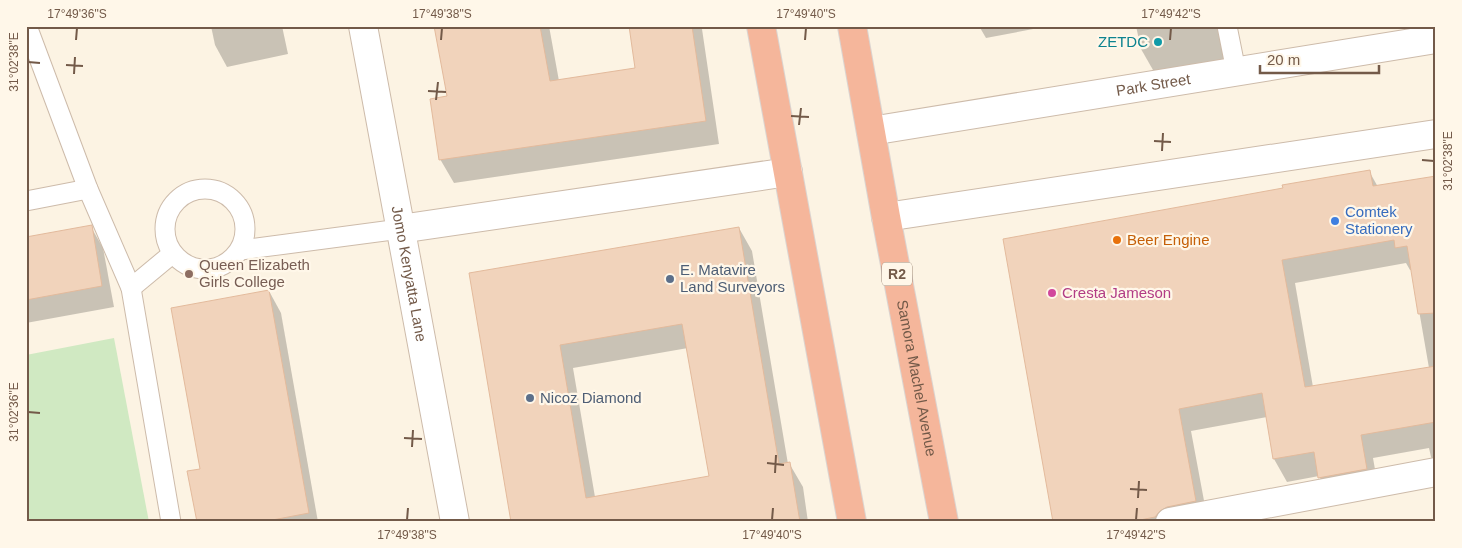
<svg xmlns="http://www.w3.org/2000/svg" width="1462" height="548" font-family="Helvetica,sans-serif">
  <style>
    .green { fill: #d0e9c2 }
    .shadow { fill: #0003; fill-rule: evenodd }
    .building { fill: #f1d3bb; stroke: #e3ba9c; fill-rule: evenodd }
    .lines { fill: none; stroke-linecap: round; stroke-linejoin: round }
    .lane-casing { stroke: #cdbbaa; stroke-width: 21 }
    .street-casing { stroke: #cdbbaa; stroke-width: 30 }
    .highway-casing { stroke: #dbd4d0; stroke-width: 30 }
    .lane { stroke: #fff; stroke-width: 19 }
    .street { stroke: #fff; stroke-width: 28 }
    .highway { stroke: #f5b69b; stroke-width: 28 }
    .ticks { fill: none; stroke: #735a49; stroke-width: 2 }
    .culture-dot { fill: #0f9aa8; stroke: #fff7e9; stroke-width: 2 }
    .shop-dot { fill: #3f7fe0; stroke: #fff7e9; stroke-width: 2 }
    .food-dot { fill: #e8710a; stroke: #fff7e9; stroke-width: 2 }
    .education-dot { fill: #8d6e63; stroke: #fff7e9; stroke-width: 2 }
    .service-dot { fill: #5c6f8a; stroke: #fff7e9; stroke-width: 2 }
    .hotel-dot { fill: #d1479c; stroke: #fff7e9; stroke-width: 2 }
    .labels { text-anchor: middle; stroke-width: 4.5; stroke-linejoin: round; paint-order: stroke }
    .shield { fill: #fff7e9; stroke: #9d8979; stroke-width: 1 }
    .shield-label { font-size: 14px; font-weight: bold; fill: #735a49 }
    .culture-label { font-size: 15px; fill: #0d838f; stroke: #fff7e9; text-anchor: end }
    .street-label { font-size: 15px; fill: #735a49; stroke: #fff7e9 }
    .shop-label { font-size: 15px; fill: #366cbe; stroke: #fff7e9; text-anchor: start }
    .food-label { font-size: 15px; fill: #c56008; stroke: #fff7e9; text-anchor: start }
    .education-label { font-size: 15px; fill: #785e54; stroke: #fff7e9; text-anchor: start }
    .service-label { font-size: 15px; fill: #4e5e75; stroke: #fff7e9; text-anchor: start }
    .hotel-label { font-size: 15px; fill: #b23c85; stroke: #fff7e9; text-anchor: start }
    .neatline { fill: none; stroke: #735a49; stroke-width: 2 }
    .ticks-label { font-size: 12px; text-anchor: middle; fill: #735a49 }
  </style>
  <rect width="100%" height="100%" fill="#fcf3e3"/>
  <polygon class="green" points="114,338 149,522 26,522 26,355"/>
  <g class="shadow">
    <polygon points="211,26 282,26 288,54 227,67 215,45"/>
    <polygon points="435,26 549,26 559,81 636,69 630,26 701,26 702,29 719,144 454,183 440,159 448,97"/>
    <polygon points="979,26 1049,26 986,38"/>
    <polygon points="1136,26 1225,26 1232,62 1157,77 1141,49"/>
    <path d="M1369,171l9,16 58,-10v288l-5,-8 -2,-9 -56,10 6,34 -46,9 -14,-25 -32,6 -13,-23 -7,-42 -76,14 17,91h-154l230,-333zM1406,263l4,7h2l17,98 -116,19 -18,-104z"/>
    <polygon points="91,227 103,248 114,307 26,323 26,238"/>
    <path d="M739,228l13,23 36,213 1,-1 14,24 5,35h-289l-49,-248zM688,348l22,129 -115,20 -22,-129z"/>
    <polygon points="269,291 281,313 318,522 198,522 201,470"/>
  </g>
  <g class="building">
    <polygon points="434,26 540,26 550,81 635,68 629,26 692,26 706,121 439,160 430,99 447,96"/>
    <polygon points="1370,170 1373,186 1436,176 1436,313 1418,314 1407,246 1395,248 1394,240 1282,260 1305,387 1436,366 1436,422 1361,435 1367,469 1318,478 1314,452 1273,459 1262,393 1179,409 1196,501 1167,507 1160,511 1155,517 1130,522 1053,522 1003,239 1283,188 1282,185"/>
    <polygon points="92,225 102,286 26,300 26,237"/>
    <path d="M739,227l40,237 11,-2 10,60h-289l-42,-249zM682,324l27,152 -123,22 -26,-153z"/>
    <polygon points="269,290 309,513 262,522 197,522 187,471 200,469 171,308"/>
  </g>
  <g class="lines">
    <g class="lane-casing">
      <g id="lane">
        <polyline points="27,26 88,189 131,288 172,254"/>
        <polyline points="1227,26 1236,71"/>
        <circle cx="205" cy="229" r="40"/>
        <polyline points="26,201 88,189"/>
        <polyline points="241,250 400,229"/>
        <polyline points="131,288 171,522"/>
      </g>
    </g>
    <g class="street-casing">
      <g id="street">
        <path id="s1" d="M363,26l92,496"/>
        <path id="s2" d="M871,131l565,-92"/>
        <polyline points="886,217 1436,134"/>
        <polyline points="400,229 788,172"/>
        <polyline points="1170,522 1436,472"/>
      </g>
    </g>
    <g class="highway-casing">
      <g id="highway">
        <polyline points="761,26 852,522"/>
        <path id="s3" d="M852,26l34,191 58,305"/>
      </g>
    </g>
    <use href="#lane" class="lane"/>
    <use href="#street" class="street"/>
    <use href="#highway" class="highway"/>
  </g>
  <path class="ticks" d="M76,40l1,-12M441,40l1,-12M805,40l1,-12M1170,40l1,-12M28,62l12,1M66,65l17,1M74,74l1,-17M428,91l18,1M436,100l2,-18M791,116l18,1M799,125l2,-17M1154,141l17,1M1162,151l1,-18M1422,160l12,1M28,412l12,1M404,438l18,1M412,447l1,-17M767,463l17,2M775,473l1,-18M1130,489l17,1M1138,498l1,-17M407,520l1,-12M772,520l1,-12M1136,520l1,-12"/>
  <circle class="culture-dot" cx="1158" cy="42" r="5"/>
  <circle class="shop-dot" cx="1335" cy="221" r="5"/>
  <circle class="food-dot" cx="1117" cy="240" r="5"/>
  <circle class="education-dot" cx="189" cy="274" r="5"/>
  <g class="service-dot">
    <circle cx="670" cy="279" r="5"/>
    <circle cx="530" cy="398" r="5"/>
  </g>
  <circle class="hotel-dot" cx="1052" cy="293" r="5"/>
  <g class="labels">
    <rect class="shield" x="882" y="262.5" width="30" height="23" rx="4"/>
    <g class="shield-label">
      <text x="897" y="279">R2</text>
    </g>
    <g class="culture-label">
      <text x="1148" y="47">ZETDC</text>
    </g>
    <g class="street-label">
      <text dy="5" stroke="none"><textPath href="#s2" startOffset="286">Park Street</textPath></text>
      <text dy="5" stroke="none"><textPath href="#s1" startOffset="252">Jomo Kenyatta Lane</textPath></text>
      <text dy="5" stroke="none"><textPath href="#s3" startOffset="358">Samora Machel Avenue</textPath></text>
    </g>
    <g class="shop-label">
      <text x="1345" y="217">Comtek<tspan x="1345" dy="17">Stationery</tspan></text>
    </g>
    <g class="food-label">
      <text x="1127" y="245">Beer Engine</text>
    </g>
    <g class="education-label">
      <text x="199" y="270">Queen Elizabeth<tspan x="199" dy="17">Girls College</tspan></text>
    </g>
    <g class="service-label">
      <text x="680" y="275">E. Matavire<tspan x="680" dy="17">Land Surveyors</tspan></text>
      <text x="540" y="403">Nicoz Diamond</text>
    </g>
    <g class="hotel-label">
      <text x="1062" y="298">Cresta Jameson</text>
    </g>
  </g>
  <rect width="1462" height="548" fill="none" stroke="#fff7e9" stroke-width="55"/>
  <path d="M1260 65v8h119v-8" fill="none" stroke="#735a49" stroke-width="2.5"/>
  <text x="1267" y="65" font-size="15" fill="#735a49" stroke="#fff7e9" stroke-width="4" paint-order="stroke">20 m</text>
  <rect x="28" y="28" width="1406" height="492" class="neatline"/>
  <g class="ticks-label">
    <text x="77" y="18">17°49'36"S</text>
    <text x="442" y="18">17°49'38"S</text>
    <text x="806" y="18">17°49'40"S</text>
    <text x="1171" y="18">17°49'42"S</text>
    <text transform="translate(14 62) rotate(-90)" y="4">31°02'38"E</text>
    <text transform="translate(1448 161) rotate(-90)" y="4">31°02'38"E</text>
    <text transform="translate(14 412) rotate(-90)" y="4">31°02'36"E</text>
    <text x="407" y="539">17°49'38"S</text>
    <text x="772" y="539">17°49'40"S</text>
    <text x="1136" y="539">17°49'42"S</text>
  </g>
</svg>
